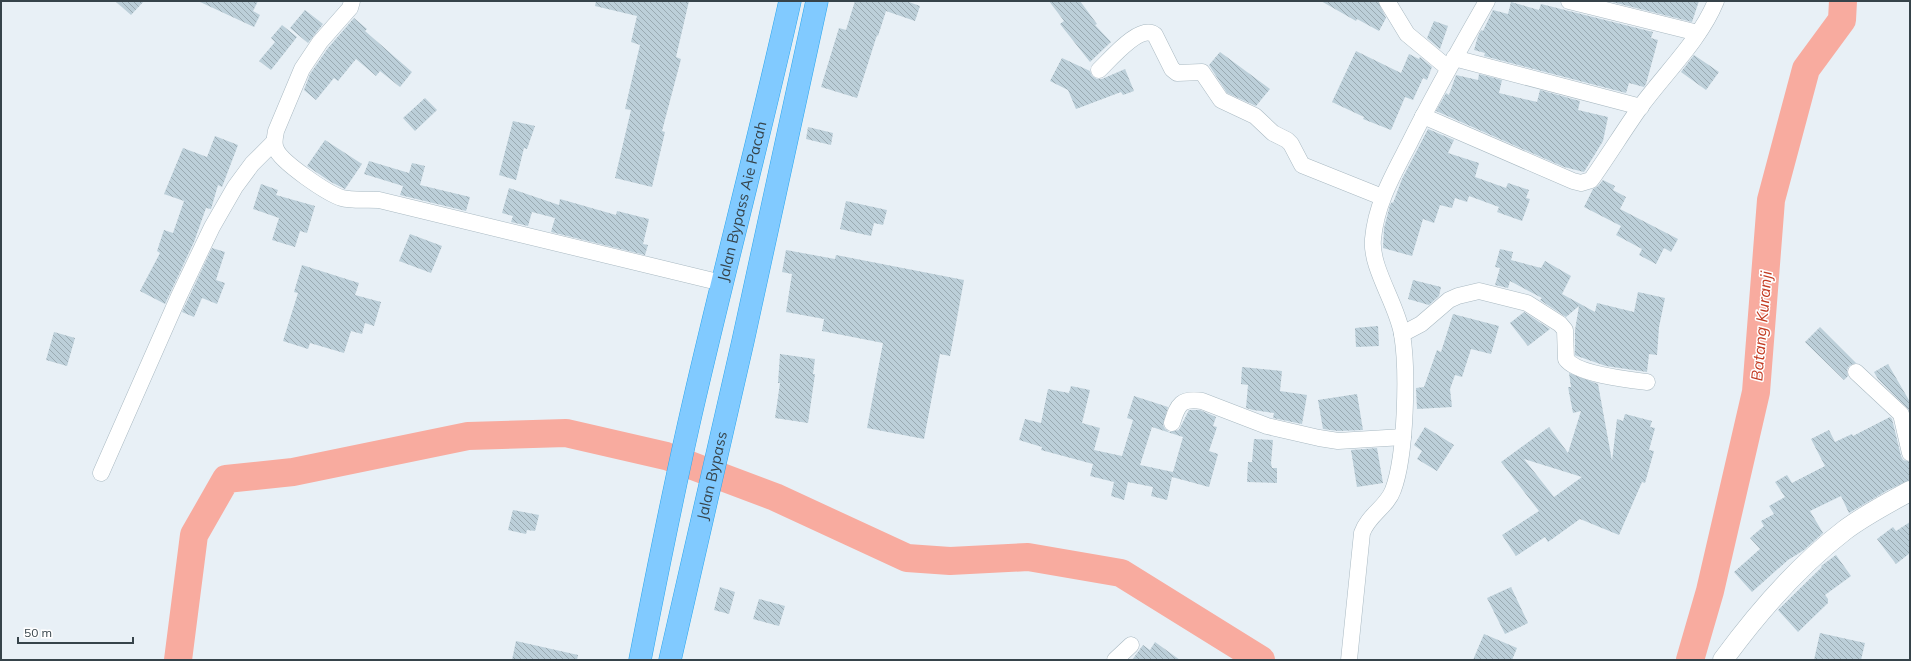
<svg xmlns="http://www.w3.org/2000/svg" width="1911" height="661" font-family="Mulish,sans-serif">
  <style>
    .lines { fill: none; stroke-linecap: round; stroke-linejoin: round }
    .river { stroke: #f8ab9f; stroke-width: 28 }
    .building { fill: url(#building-back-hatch); fill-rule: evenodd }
    .minor-casing { stroke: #a9b9c2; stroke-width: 17 }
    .tertiary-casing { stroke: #a9b9c2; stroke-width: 21 }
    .trunk-casing { stroke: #2aa6ee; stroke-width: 23 }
    .minor { stroke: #fff; stroke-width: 16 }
    .tertiary { stroke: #fff; stroke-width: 20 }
    .trunk { stroke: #81caff; stroke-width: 22 }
    .labels { text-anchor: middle; stroke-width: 3; stroke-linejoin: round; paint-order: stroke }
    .street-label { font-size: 15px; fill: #36434a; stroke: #fff }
    .water-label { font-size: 16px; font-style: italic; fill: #c23b22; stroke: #fff }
  </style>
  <defs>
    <pattern id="building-back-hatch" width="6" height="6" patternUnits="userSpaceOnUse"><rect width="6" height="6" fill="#bccfd9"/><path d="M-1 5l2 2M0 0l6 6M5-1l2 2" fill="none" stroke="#9aaab2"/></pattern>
  </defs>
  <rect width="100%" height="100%" fill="#e8f0f6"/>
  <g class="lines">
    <g class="river">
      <polyline points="178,660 194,535 226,479 293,472 468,436 566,433 666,456 775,497 907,558 950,561 1028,557 1121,573 1261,660"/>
      <polyline points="1690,660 1710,591 1756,392 1771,200 1806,69 1842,20 1843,1"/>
    </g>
  </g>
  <g class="building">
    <polygon points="115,1 144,1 131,15"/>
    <polygon points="198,1 258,1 253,11 260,15 254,27"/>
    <polygon points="596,1 689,1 676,57 681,59 662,131 665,132 652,187 615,178 631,110 625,109 640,45 631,42 637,16 595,6"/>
    <polygon points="855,1 906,1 920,6 915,21 886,11 878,36 877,35 857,98 821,87 839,28 846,30"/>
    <polygon points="1049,1 1080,1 1097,24 1095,25 1111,42 1090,62 1060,24 1064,21"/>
    <polygon points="1321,1 1378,1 1386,18 1379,31 1357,19 1356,21"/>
    <polygon points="1608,1 1699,1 1692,22"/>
    <polygon points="1511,2 1539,10 1541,4 1653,32 1651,38 1658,40 1646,84 1644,87 1629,83 1626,93 1484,56 1485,53 1474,50 1478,36 1481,30 1483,31 1493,10 1508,14"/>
    <polygon points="305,10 323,24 308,43 290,28"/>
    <polygon points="354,18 367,29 365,31 412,72 400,87 380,71 376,76 356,59 338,81 334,78 316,100 304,90 310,74 328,48"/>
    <polygon points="1434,21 1448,26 1440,49 1427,38"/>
    <polygon points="282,25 297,37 271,70 259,61 275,42 271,38"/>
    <polygon points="1356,51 1401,73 1409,54 1419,59 1420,57 1432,67 1427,80 1423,78 1413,100 1405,97 1391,130 1363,119 1364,117 1332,102"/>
    <polygon points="1220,52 1270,89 1256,106 1227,93 1209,65"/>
    <polygon points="1694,55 1719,72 1706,90 1681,72"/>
    <polygon points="1062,58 1090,71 1092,76 1097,79 1102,79 1125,69 1134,91 1123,95 1121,92 1076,109 1068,90 1050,81"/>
    <polygon points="1479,74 1502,80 1499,93 1537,102 1540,90 1580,101 1578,110 1608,117 1603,141 1584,172 1564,167 1436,111 1446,93 1449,95 1456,75 1478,80"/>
    <polygon points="425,98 437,110 415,131 403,118"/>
    <polygon points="513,121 535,126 527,149 524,148 516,180 499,175"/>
    <polygon points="808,127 833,133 831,145 806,139"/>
    <polygon points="1428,129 1454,140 1448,153 1479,163 1475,177 1506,188 1508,183 1529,190 1526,198 1530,199 1522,221 1497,212 1499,207 1469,196 1467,202 1455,198 1452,208 1440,205 1434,223 1423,219 1412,256 1383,248 1384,228 1390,205 1392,202 1393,203 1402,179"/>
    <polygon points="215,136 238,145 222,187 218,185 211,209 206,208 194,242 165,304 140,291 160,253 157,251 164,230 173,233 184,201 164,194 183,148 207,157"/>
    <polygon points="325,140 362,164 345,189 331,182 307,166"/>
    <polygon points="369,161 409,173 412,163 425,166 420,185 470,197 466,211 400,195 403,186 364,174"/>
    <polygon points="1603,180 1615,186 1613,190 1626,197 1620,209 1678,239 1671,252 1664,248 1656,264 1639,255 1642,249 1616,235 1621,226 1584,207 1593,189 1598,186"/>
    <polygon points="261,184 278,190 276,195 315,206 307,233 300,231 295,247 272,240 279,218 253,209"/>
    <polygon points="509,188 559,205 560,199 616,215 617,211 649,219 643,244 648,245 645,255 551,232 555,218 532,212 528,226 511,222 513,216 502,213"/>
    <polygon points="846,201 887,210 883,225 874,223 871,236 840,229"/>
    <polygon points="410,234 442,246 431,273 399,261"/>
    <polygon points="212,248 225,252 216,280 225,283 217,304 202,298 194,317 182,312"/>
    <polygon points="1500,249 1513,252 1511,260 1541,268 1545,261 1571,276 1562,294 1595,312 1597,303 1634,312 1638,292 1665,298 1659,327 1657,355 1649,354 1647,372 1606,366 1577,356 1575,355 1575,330 1579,306 1566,317 1540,300 1542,298 1510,281 1508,288 1495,285 1500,268 1495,267"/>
    <polygon points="786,250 835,259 836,255 964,280 950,356 940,354 924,439 867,428 883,343 822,331 824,319 786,312 792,274 782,272"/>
    <polygon points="302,265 359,283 355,295 381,302 374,326 365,323 362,334 351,331 344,353 310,343 308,349 283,341 298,293 294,292"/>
    <polygon points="1413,280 1441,287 1439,296 1429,305 1408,299"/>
    <polygon points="1524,312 1550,329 1528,346 1510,323"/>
    <polygon points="1453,314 1499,326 1491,354 1471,349 1462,377 1455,375 1450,389 1452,407 1417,409 1416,388 1424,387 1437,350 1441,352"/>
    <polygon points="1378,326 1379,346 1356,347 1355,328"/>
    <polygon points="1820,327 1856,363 1849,366 1847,370 1848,376 1844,380 1805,342"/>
    <polygon points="54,332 75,338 67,366 46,360"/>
    <polygon points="780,354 815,359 813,374 815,374 808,423 775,418 780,383 778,383"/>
    <polygon points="1888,364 1910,402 1910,411 1878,379 1874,372"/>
    <polygon points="1242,367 1282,371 1280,391 1307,395 1302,424 1273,418 1274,413 1253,410 1246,408 1248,385 1241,384"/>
    <path d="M1569,373l29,11 14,77 5,-42 6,2 2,-7 27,7 -2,6 5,1 -6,22 5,1 -9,32 -3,-1 -23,53 -39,-16 -32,23 -3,-5 -29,19 -14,-21 37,-24 -38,-49 48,-35 19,26 13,-42 -8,2 -5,-26h3zM1524,459l58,18 -28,20z"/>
    <path d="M1071,386l19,4 -8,33 18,5 -6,22 28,6 11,-36 -6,-2 7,-22 34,11 -5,18 2,4 4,3 10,-2 10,-20h11l16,7 -3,9 4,1 -8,24 9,3 -9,33 -37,-10 -5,23 -16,-4 2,-9 -25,-5 -4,18 -13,-4 3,-14 -24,-6 3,-12 -52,-14 1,-3 -23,-7 6,-21 16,4 7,-34 21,4zM1152,427l31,10 -10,35 -33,-7z"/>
    <polygon points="1357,394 1363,430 1338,431 1323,429 1318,400"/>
    <polygon points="1890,417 1892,419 1901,456 1903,460 1910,462 1910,480 1888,490 1849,513 1841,496 1810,511 1823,533 1804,550 1788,560 1752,592 1734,572 1760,549 1750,538 1764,526 1761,521 1774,514 1769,506 1785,497 1775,482 1787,475 1792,483 1825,466 1811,439 1829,430 1835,442 1852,434 1853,436"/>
    <polygon points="1425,427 1454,445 1437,471 1417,459 1422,451 1414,445"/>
    <polygon points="1254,439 1273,440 1271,463 1272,468 1277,468 1277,483 1247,482 1248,462 1252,462"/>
    <polygon points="1377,448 1383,483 1357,487 1351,450"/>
    <polygon points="513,510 539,515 535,531 527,530 526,534 508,530"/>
    <polygon points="1910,522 1910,553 1896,564 1877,539 1893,527 1896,531"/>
    <polygon points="1836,555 1851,576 1825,595 1828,599 1828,603 1798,632 1778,610 1822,567 1821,566"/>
    <polygon points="720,587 735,592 729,614 714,610"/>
    <polygon points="1511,587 1528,623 1505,634 1487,598"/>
    <polygon points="759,599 785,606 779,626 753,619"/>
    <polygon points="1820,633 1865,643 1861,660 1814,660"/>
    <polygon points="1484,634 1517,648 1512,660 1473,660"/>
    <polygon points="516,641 578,655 577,660 512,660"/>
    <polygon points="1155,642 1180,660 1132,660 1143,645 1150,650"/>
  </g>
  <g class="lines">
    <g class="minor-casing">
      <g id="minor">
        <path d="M352,1l-2,7 -30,34 -18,27 -26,62c-1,7 -3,12 0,18 5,13 52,45 66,49 11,3 25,1 37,2l343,83"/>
        <polyline points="1387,1 1407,34 1448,68"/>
        <polyline points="1569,1 1698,33"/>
        <polyline points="1454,58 1641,107"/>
        <path d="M1099,70c11,-10 41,-47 56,-35l17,34 5,4 25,-1 19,28 34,16 18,17 14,7 4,4 11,21 80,32"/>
        <path d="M1423,116l150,65 8,2 10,-3c17,-24 33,-50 50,-74 25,-34 59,-66 75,-105"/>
        <path d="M1402,334l19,-10 28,-24 9,-4 21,-5 48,12 33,21 5,6 1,29c10,15 64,21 81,23"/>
        <polyline points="1856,372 1901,414 1910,453"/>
        <path d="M1172,423c6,-19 9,-25 30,-22l65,25 52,12 19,3 65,-4"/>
        <polyline points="101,473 179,296 212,227 235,187 252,164 274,142"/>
        <polyline points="1115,660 1131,645"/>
        <path d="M1349,660l13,-127c6,-18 25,-26 31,-43 13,-34 15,-120 9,-156 -5,-30 -32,-67 -29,-95 3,-35 20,-64 36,-95 24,-49 51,-96 78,-143"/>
      </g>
    </g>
    <g class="tertiary-casing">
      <path id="tertiary" d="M1723,660c35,-48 75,-94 122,-130 20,-15 43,-27 65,-39"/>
    </g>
    <g class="trunk-casing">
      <g id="trunk">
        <path id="s1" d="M640,660c17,-87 34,-173 54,-259 31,-134 66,-266 96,-400"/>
        <path id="s2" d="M670,660l73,-319 74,-340"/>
      </g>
    </g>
    <use href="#minor" class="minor"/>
    <use href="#tertiary" class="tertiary"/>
    <use href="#trunk" class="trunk"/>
  </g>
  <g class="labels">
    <g class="street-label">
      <text dy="5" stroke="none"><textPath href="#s1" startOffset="470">Jalan Bypass Aie Pacah</textPath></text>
      <text dy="5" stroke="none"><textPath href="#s2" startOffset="189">Jalan Bypass</textPath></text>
    </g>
    <g class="water-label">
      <text transform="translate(1761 326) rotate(-85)" y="6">Batang Kuranji</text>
    </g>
  </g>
  <rect width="1911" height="661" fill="none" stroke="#36434a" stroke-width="4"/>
  <path d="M18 637v6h115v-6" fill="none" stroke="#36434a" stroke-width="2"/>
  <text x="24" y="637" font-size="12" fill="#36434a" stroke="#ffffff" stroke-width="3" paint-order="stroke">50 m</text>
</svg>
